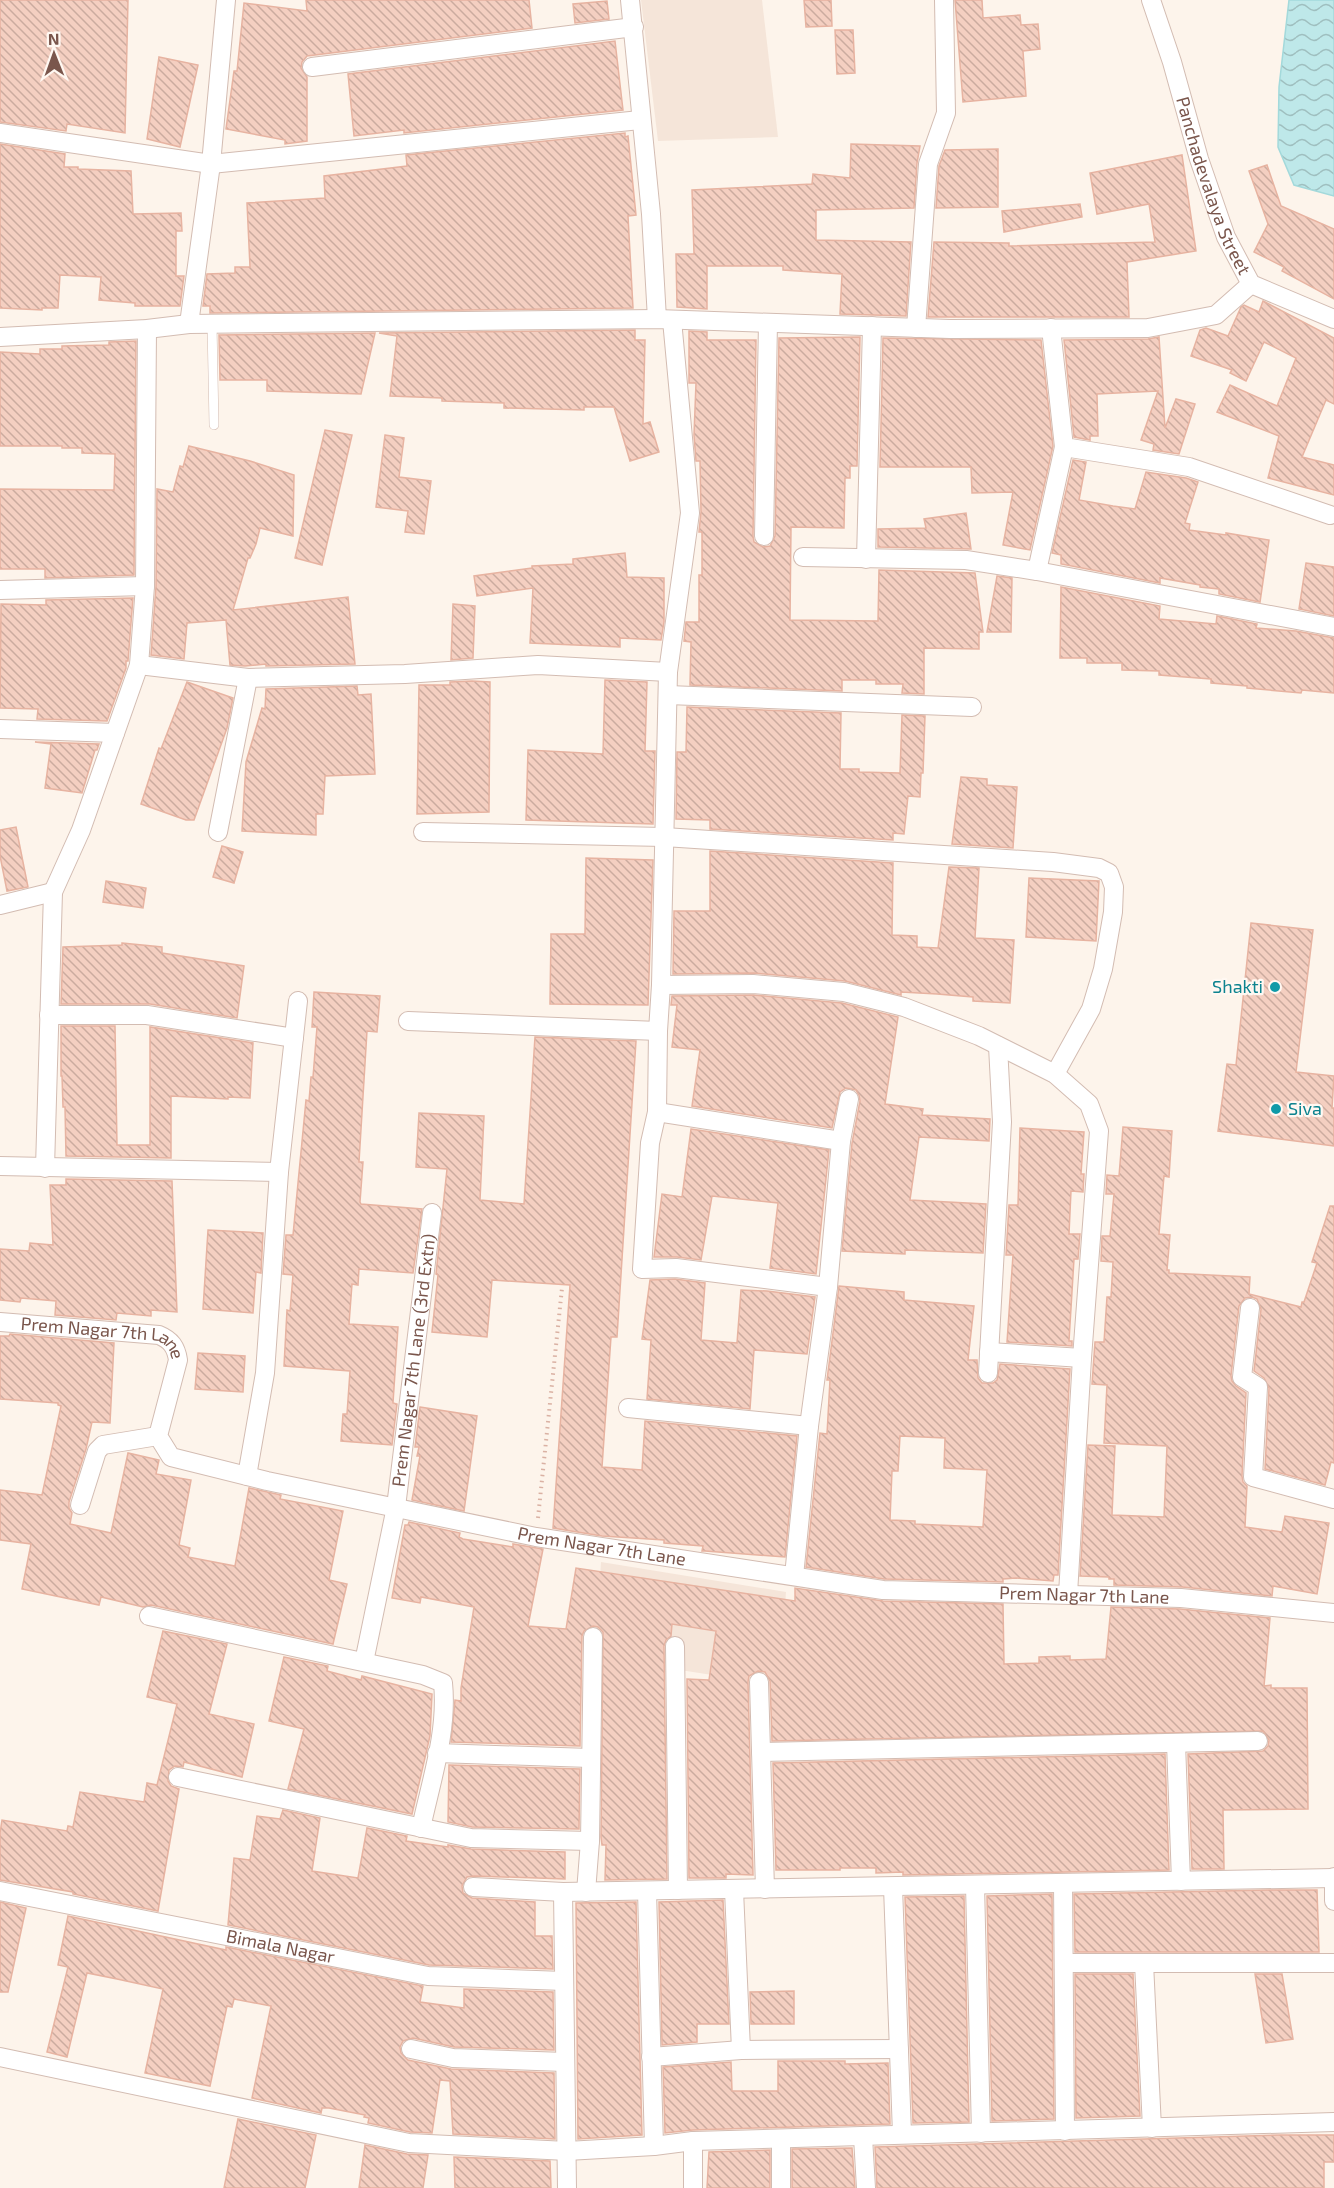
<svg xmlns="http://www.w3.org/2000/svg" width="1334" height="2188" font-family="'Exo 2',sans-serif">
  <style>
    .residential { fill: #f5e5d9 }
    .water { fill: url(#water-waves); stroke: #a3d9db; stroke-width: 1.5 }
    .building { fill: url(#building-back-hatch); stroke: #e7b3a1; stroke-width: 1.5; fill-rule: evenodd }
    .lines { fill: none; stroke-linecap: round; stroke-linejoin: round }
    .lane-casing { stroke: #d3bcb2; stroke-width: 10 }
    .street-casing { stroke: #d3bcb2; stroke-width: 20 }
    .path { stroke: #dab1a3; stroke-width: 4; stroke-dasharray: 1.5 4.5; stroke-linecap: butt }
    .lane { stroke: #fff; stroke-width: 9 }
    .street { stroke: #fff; stroke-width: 18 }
    .culture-dot { fill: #0f9aa8; stroke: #fff8f2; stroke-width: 2 }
    .labels { text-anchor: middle; stroke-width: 4.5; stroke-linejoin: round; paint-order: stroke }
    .street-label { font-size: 18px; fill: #7a564c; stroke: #fff8f2 }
    .culture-label { font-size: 18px; fill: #0d838f; stroke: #fff8f2; text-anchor: end }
  </style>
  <defs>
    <pattern id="water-waves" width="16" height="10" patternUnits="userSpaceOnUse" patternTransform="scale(1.5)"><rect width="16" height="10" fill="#bee8e9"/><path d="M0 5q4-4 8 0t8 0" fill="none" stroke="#9fbfbf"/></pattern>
    <pattern id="building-back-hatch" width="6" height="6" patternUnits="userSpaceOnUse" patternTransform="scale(1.5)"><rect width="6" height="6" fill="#f4cfc1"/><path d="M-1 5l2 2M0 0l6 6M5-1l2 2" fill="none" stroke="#cbab9f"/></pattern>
  </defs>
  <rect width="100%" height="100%" fill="#fdf4eb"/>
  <g class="residential">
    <polygon points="641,0 762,0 778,137 658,141"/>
    <polygon points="601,1562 786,1592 779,1680 751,1681 680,1670 676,1640 596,1641"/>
  </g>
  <polygon class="water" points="1289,0 1334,0 1334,196 1294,185 1278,147 1279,87"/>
  <g class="building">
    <polygon points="0,0 128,0 125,133 67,124 66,131 0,122"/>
    <polygon points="306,0 529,0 532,28 307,56 302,62 301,68 307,77 307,141 285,144 285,140 226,129 234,71 237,71 244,3 307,11"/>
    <polygon points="804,0 831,0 832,26 806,27"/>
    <polygon points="955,0 982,0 983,18 1020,15 1021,25 1038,24 1040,49 1023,51 1026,96 963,102"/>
    <polygon points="607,1 609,19 575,23 573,4"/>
    <polygon points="835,30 853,30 855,73 837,74"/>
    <polygon points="615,41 623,110 404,133 404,130 354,136 348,74"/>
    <polygon points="159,57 198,65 180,147 147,139"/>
    <polygon points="625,133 625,137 628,136 636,215 628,216 633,308 210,313 210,306 203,306 207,274 235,273 235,267 250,267 247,203 325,198 324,176 407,166 406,155"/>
    <polygon points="0,144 65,154 64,167 78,167 78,169 131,171 133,214 181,213 182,231 176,231 176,276 184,276 180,306 135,306 135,303 99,300 101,277 60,275 58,308 42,308 42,310 0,308"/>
    <polygon points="851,144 920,146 917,163 914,208 816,210 816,240 911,242 906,316 840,314 842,274 783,270 783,266 707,266 707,309 677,307 676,254 694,254 692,190 812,184 813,174 850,178"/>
    <polygon points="998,149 998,207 936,208 939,166 945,150"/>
    <polygon points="1182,155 1196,251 1127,262 1129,317 928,317 934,242 1009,243 1009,246 1155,242 1149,204 1097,214 1090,173"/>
    <polygon points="1267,165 1281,206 1334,229 1334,299 1282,271 1284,267 1254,252 1268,224 1249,171"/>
    <polygon points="1080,204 1082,217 1004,232 1002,211"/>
    <polygon points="1263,301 1334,338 1334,404 1326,400 1302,457 1334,465 1334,495 1268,478 1279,436 1217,412 1230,385 1277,406 1296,358 1264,342 1246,381 1230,373 1232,370 1191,356 1200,330 1206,328 1228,336 1241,307 1244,305 1259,312"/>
    <polygon points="635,330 635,340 645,340 643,424 650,422 659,452 630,461 614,407 584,407 584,410 504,408 504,403 442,401 442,398 390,396 397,336 379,333"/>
    <polygon points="689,331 707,332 707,340 756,340 753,536 754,542 763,547 770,546 775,536 779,338 860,337 857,466 850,466 850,478 845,478 844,528 791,527 790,620 878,621 879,570 975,573 983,632 979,632 979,649 924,648 924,694 902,693 903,684 876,684 876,680 842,680 842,691 690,685 691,642 684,641 686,622 699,622 699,575 702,575 702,532 699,532 701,512 700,461 696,461 694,435 696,383 689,383"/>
    <polygon points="375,333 361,394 267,391 267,380 220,380 219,335"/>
    <polygon points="1159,337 1165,428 1176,399 1195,404 1179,454 1153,450 1154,444 1141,440 1158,391 1097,394 1098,436 1090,436 1090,440 1074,437 1064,340 1148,339"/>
    <polygon points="883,338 1041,340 1053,446 1030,550 1003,545 1013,492 972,493 971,467 880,467"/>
    <polygon points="136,341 134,575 45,578 45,569 0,569 0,489 114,490 115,454 82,453 82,448 62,448 62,446 0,446 0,352 40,354 40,349 62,349 62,346 109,345 109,342"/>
    <polygon points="325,430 352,435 322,565 295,558"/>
    <polygon points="385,435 404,438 399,477 431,481 424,534 405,532 408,511 376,507"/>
    <polygon points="189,446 250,461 294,475 293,536 260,528 256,544 250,558 248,558 233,610 348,597 355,664 266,666 266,664 245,666 230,665 226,620 187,623 184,659 151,655 156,586 157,489 173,492 180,466 183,467"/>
    <polygon points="1073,460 1086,462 1079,500 1113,506 1135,509 1146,472 1186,478 1198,482 1185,523 1190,524 1189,530 1226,535 1226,533 1269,540 1260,602 1219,594 1219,589 1200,587 1200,585 1160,578 1160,583 1061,564 1061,555 1052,553"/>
    <polygon points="966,513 971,549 878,547 878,529 926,528 924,519"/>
    <polygon points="625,553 627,577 664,578 664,622 661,640 620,638 620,647 530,643 533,588 477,596 474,576 532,568 532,566 573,564 573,559"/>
    <polygon points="1306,563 1334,567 1334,616 1299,609"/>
    <polygon points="997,576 1012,578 1011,632 987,632"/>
    <polygon points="1061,587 1160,606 1159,619 1216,624 1217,616 1257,624 1256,628 1296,631 1334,638 1334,693 1302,690 1301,693 1247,688 1247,686 1211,683 1211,679 1159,675 1159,671 1122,670 1122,663 1087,663 1087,658 1060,658"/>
    <polygon points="133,598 128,661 126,661 126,668 107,721 37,719 38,709 0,708 1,604 46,605 46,600"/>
    <polygon points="453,604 475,606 473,658 451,660"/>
    <polygon points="605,680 647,682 645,751 655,751 653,824 526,820 528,750 603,754"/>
    <polygon points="472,681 490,682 489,812 417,814 419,685 450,685 450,682"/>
    <polygon points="187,682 233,698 227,728 194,820 186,820 141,804 159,748 161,749"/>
    <polygon points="357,686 358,695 371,694 375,774 325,776 323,814 316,814 316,835 242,831 246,762 262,708 265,709 266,689"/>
    <polygon points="687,707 841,713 840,769 859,769 859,772 900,773 902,715 925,716 923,773 921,773 920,797 908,796 904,834 893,833 893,840 710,829 710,820 676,819 677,752 686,752"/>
    <polygon points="35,742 99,744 97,750 95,750 82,793 45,788 51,744"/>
    <polygon points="961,777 987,779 987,785 1017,787 1013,848 952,844"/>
    <polygon points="16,827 28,887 7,891 0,856 0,830"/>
    <polygon points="222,846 243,852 234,883 213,877"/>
    <polygon points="710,851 893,863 892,935 917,936 917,947 938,948 949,867 979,868 975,938 1014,940 1010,1003 973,1001 973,997 937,994 901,992 901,995 845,981 754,973 673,974 674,911 710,911"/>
    <polygon points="586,858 653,860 648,1005 550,1004 551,934 585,934"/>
    <polygon points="1029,878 1099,881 1096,941 1026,937"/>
    <polygon points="106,881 146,888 143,908 103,902"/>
    <polygon points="1251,923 1313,930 1296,1072 1334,1076 1332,1108 1334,1108 1334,1146 1218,1131 1227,1064 1236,1065"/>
    <polygon points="122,943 162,947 162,953 244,966 237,1018 150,1004 61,1004 63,947 122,945"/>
    <polygon points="314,992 380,996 377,1032 367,1031 359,1162 363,1162 360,1202 361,1204 422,1209 413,1273 359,1269 358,1285 352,1284 349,1324 398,1327 393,1403 397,1404 392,1445 341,1441 343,1414 347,1414 350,1371 284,1366 287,1310 290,1311 293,1275 283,1274 286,1235 293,1235 306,1100 309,1101 311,1077 313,1077 317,1027 312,1027"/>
    <polygon points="753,995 842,1003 898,1017 885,1104 923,1109 922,1115 990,1119 989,1141 919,1137 910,1200 986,1204 983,1253 905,1250 905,1254 842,1251 852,1143 860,1101 859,1095 856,1090 846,1088 840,1092 832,1128 692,1106 700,1050 672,1047 677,1005 671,1005 672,996"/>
    <polygon points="61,1026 115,1026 117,1145 150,1145 150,1027 253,1043 250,1098 228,1097 228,1099 171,1096 171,1158 66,1156 65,1107 63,1107 62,1076 61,1076"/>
    <polygon points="535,1037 636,1041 617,1337 611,1337 602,1467 642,1470 645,1421 797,1436 785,1557 705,1551 702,1551 703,1546 664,1543 664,1540 602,1536 553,1528 570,1285 492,1280 487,1337 432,1332 438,1275 436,1274 447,1169 416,1167 419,1113 484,1116 480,1200 524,1204"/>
    <polygon points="1123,1127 1172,1131 1169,1177 1164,1176 1159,1234 1170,1235 1167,1270 1169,1270 1169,1273 1250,1277 1249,1294 1301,1307 1302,1302 1304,1302 1317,1263 1312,1262 1330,1206 1334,1206 1334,1463 1331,1462 1325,1485 1265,1469 1269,1388 1264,1378 1254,1371 1261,1309 1257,1299 1252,1297 1245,1298 1239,1306 1231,1376 1232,1381 1236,1386 1246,1393 1242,1476 1243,1482 1247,1486 1245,1527 1282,1532 1285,1516 1329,1523 1317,1594 1273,1586 1272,1596 1182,1587 1114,1585 1114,1579 1109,1579 1109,1577 1080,1576 1088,1445 1115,1446 1112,1515 1164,1517 1167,1446 1104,1443 1107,1385 1092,1384 1095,1342 1104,1342 1107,1297 1111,1297 1113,1262 1101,1261 1102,1236 1110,1236 1114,1194 1106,1194 1107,1175 1119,1176"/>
    <polygon points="1020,1128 1084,1132 1081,1174 1084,1174 1083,1192 1071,1191 1069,1234 1080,1234 1078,1259 1074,1259 1069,1341 1072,1341 1072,1346 1007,1342 1013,1255 1006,1255 1009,1205 1018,1205"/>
    <polygon points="691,1129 829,1150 816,1274 770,1268 778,1203 712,1196 701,1260 677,1257 654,1257 662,1194 682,1197"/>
    <polygon points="66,1179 172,1181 177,1312 151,1310 151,1316 117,1313 116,1320 55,1315 56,1301 21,1298 20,1302 0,1300 0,1249 29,1251 30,1243 53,1245 50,1185 66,1185"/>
    <polygon points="208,1230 263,1233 261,1273 256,1272 253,1313 203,1309"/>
    <polygon points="675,1279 705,1283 701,1340 737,1343 741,1290 767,1291 815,1297 807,1354 754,1350 750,1409 647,1399 651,1340 642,1339 650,1280"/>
    <path d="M839,1286l65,6v8l70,6 -6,54h9l1,18 4,5h11l4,-3 3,-16 70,5 -12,206h-4l-1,6 -37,-3 -13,1v3l-119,-3 -78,-12 14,-134 7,1 3,-54h-3zM900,1436l45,2 -1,30 43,2 -4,57 -68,-3v-3l-25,-1 2,-49h6z"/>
    <polygon points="10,1334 114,1343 110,1423 92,1422 86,1449 69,1502 69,1508 72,1513 70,1524 111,1533 128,1453 159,1460 156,1474 191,1480 179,1545 190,1548 188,1557 235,1566 249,1488 281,1495 280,1499 343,1511 329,1580 347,1584 333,1644 151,1605 143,1607 101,1597 99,1605 22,1589 31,1544 0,1540 0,1490 42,1495 61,1406 58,1405 58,1403 0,1399 0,1336 9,1336"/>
    <polygon points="198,1353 245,1356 243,1392 195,1389"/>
    <polygon points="420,1407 477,1416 464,1511 412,1500 420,1456 417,1456 419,1447 415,1447"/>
    <polygon points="409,1522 460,1533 459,1537 463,1539 513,1547 513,1544 543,1549 528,1626 566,1629 576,1568 795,1601 795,1588 883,1601 1003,1604 1004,1664 1039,1663 1039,1657 1070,1656 1070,1660 1106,1659 1111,1607 1180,1609 1270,1618 1264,1686 1271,1685 1271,1688 1307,1688 1308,1809 1223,1810 1224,1869 1192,1869 1188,1754 1263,1751 1268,1746 1269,1740 1263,1731 772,1741 770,1681 765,1672 758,1671 749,1676 748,1682 753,1875 726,1874 726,1878 689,1878 687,1679 709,1680 716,1631 672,1624 671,1636 666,1640 664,1646 667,1879 605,1880 606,1845 602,1845 601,1837 603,1632 598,1627 593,1626 584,1631 582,1636 580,1746 451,1742 455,1700 461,1701 461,1688 474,1607 421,1597 420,1603 392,1598 405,1525 408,1525"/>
    <polygon points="163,1631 227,1644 209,1714 254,1724 242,1777 184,1762 183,1767 175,1766 169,1770 168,1781 171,1786 179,1789 158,1911 73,1894 73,1892 0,1880 0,1833 2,1820 67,1831 68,1826 73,1827 80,1792 144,1802 147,1783 157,1785 177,1704 147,1697"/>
    <polygon points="284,1657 328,1666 327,1671 361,1680 362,1676 432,1694 430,1736 412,1814 288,1789 304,1729 269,1721"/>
    <polygon points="1165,1754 1169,1870 903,1875 903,1872 876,1873 876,1868 840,1868 840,1870 776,1870 773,1763"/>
    <polygon points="449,1765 580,1769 579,1829 472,1827 448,1822"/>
    <polygon points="283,1810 320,1818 312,1871 358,1878 367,1828 407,1836 406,1841 448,1847 448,1845 471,1849 565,1852 565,1879 474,1876 467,1877 462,1886 463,1893 472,1898 535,1902 535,1936 552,1936 553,1969 429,1965 228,1925 234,1858 250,1860 257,1816 280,1819"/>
    <polygon points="1269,1890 1317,1890 1319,1952 1075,1952 1074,1894"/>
    <polygon points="1052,1894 1054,2119 992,2121 987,1896"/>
    <polygon points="964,1896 969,2122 913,2123 905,1897"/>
    <polygon points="723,1900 729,2024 697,2024 697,2042 662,2045 659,1902"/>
    <polygon points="0,1902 26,1908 8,1992 0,1992"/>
    <polygon points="636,1902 642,2135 578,2139 576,1903"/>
    <polygon points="68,1916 226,1950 226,1947 423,1986 420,2002 464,2008 464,1989 553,1992 554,2050 454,2047 413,2038 403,2041 400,2047 401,2053 408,2060 451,2069 554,2073 555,2139 453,2134 450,2081 440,2080 432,2133 410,2132 368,2123 369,2118 364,2117 365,2115 329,2108 322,2108 321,2113 252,2098 271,2006 234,1999 232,2007 227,2006 210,2086 145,2073 163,1989 117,1979 87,1973 67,2057 47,2052 68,1967 58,1965"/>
    <polygon points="1075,1974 1133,1974 1140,2116 1076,2118"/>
    <polygon points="1255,1974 1282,1974 1293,2039 1266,2043"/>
    <polygon points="794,1991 794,2024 751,2024 750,1992"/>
    <polygon points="778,2061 845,2061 845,2064 888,2063 890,2124 693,2130 665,2133 663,2067 731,2062 732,2091 778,2091"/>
    <polygon points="238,2119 316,2135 305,2188 224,2188"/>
    <polygon points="1281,2135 1334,2135 1334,2162 1324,2162 1324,2188 877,2188 875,2147"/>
    <polygon points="365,2145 407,2154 428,2155 423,2188 359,2188"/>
    <polygon points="852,2148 855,2188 792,2188 792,2149"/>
    <polygon points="770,2150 770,2188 707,2188 709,2152"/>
    <polygon points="454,2157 550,2161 551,2188 455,2188"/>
  </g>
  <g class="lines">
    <g class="lane-casing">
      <polyline id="lane" points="212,324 214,425"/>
    </g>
    <g class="street-casing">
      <g id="street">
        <polyline points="630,0 651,214 657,319"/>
        <path id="s1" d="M1151,0l21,62 27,97 27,78 25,47 83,35"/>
        <polyline points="312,67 634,27"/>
        <polyline points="0,133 211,164 640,120"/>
        <polyline points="672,320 690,513 668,672 661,985 658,1031 657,1112 650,1143 642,1269 676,1268 828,1287"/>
        <polyline points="189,324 211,164 226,0"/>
        <polyline points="916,328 928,164 946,113 944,0"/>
        <polyline points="1051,328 1064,447 1189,467 1330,515"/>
        <polyline points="0,337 147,329 189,324 657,319 950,329 1148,328 1216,315 1251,284"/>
        <polyline points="764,536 768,323"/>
        <polyline points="803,557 966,560 1037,571 1334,627"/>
        <polyline points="866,559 872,326"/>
        <polyline points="1037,571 1064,447"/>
        <polyline points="0,590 145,586"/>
        <polyline points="139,665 248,678 405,674 538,665 668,672"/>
        <polyline points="668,695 972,707"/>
        <polyline points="0,729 115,733"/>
        <polyline points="218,832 248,678"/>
        <polyline points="423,832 664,837 1053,862 1099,868 1109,873 1114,887 1113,912 1103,969 1091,1009 1055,1074"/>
        <polyline points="0,905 53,892"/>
        <polyline points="661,985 753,984 844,992 904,1007 979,1036 1055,1074 1089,1104 1099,1131 1082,1358 1068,1594"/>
        <polyline points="49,1015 147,1015 294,1038"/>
        <polyline points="408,1021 658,1031"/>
        <polyline points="657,1112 841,1141"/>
        <polyline points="0,1166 279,1172"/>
        <polyline points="45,1168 53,892 81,830 139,665 145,586 147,329"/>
        <polyline points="1250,1308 1242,1377 1258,1387 1253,1477 1334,1499"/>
        <path id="s2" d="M0,1322l159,13c12,5 17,12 19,25l-20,76 13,21 96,24 269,56 347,53 298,8 153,15"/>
        <polyline points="989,1352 1082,1358"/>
        <polyline points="988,1373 1002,1122 998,1046"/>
        <polyline points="628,1408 809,1426"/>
        <polyline points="247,1476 265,1373 279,1172 298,1001"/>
        <polyline points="80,1505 97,1451 103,1445 158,1436"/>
        <polyline points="794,1576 809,1426 828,1287 841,1141 849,1099"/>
        <path d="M149,1616l274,59 20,8c5,48 -12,98 -22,145"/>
        <polyline points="675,1646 678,1890"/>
        <path id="s3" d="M364,1662l32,-155 36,-294"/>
        <polyline points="759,1682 765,1889"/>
        <polyline points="1176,1743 1181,1881"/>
        <polyline points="761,1752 1258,1741"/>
        <polyline points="437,1753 590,1758"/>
        <polyline points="178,1777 471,1838 590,1841"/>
        <polyline points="1334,1877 1334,1901"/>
        <polyline points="1063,1883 1065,2131"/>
        <polyline points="975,1885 981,2133"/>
        <polyline points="473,1887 563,1892 1333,1878"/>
        <polyline points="893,1887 902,2134"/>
        <polyline points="734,1890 741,2050"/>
        <path id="s4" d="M0,1891l428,85 136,5"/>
        <polyline points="647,1891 654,2146"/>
        <polyline points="563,1892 567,2188"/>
        <polyline points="586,1892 590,1841 593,1637"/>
        <polyline points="1065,1963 1334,1963"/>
        <polyline points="1144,1963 1152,2128"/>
        <polyline points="411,2049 453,2058 565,2062"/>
        <polyline points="0,2057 409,2143 567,2151 654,2146 693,2141 1334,2122"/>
        <polyline points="651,2057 741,2050 899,2049"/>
        <polyline points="863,2137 866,2188"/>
        <polyline points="781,2139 781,2188"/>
        <polyline points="693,2141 693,2188"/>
      </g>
    </g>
    <polyline class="path" points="538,1518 562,1288"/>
    <use href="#lane" class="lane"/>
    <use href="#street" class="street"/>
  </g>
  <g class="culture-dot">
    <circle cx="1275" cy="987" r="6"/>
    <circle cx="1276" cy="1109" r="6"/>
  </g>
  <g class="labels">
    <g class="street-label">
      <text dy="6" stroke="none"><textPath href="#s1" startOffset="196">Panchadevalaya Street</textPath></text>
      <text dy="6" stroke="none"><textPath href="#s2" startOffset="106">Prem Nagar 7th Lane</textPath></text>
      <text dy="6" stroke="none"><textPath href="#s3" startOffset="306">Prem Nagar 7th Lane (3rd Extn)</textPath></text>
      <text dy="6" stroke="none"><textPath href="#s2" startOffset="736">Prem Nagar 7th Lane</textPath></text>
      <text dy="6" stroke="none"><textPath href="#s2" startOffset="1222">Prem Nagar 7th Lane</textPath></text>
      <text dy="6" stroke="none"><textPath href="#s4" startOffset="286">Bimala Nagar</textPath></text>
    </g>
    <g class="culture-label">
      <text x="1263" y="993">Shakti</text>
      <text x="1288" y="1115" text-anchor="start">Siva</text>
    </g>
  </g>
  <g transform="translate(54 54) rotate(359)" stroke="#fff8f2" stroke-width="4.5" paint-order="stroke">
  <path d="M0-4.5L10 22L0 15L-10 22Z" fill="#7a564c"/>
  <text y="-9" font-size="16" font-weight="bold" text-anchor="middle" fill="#7a564c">N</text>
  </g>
</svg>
